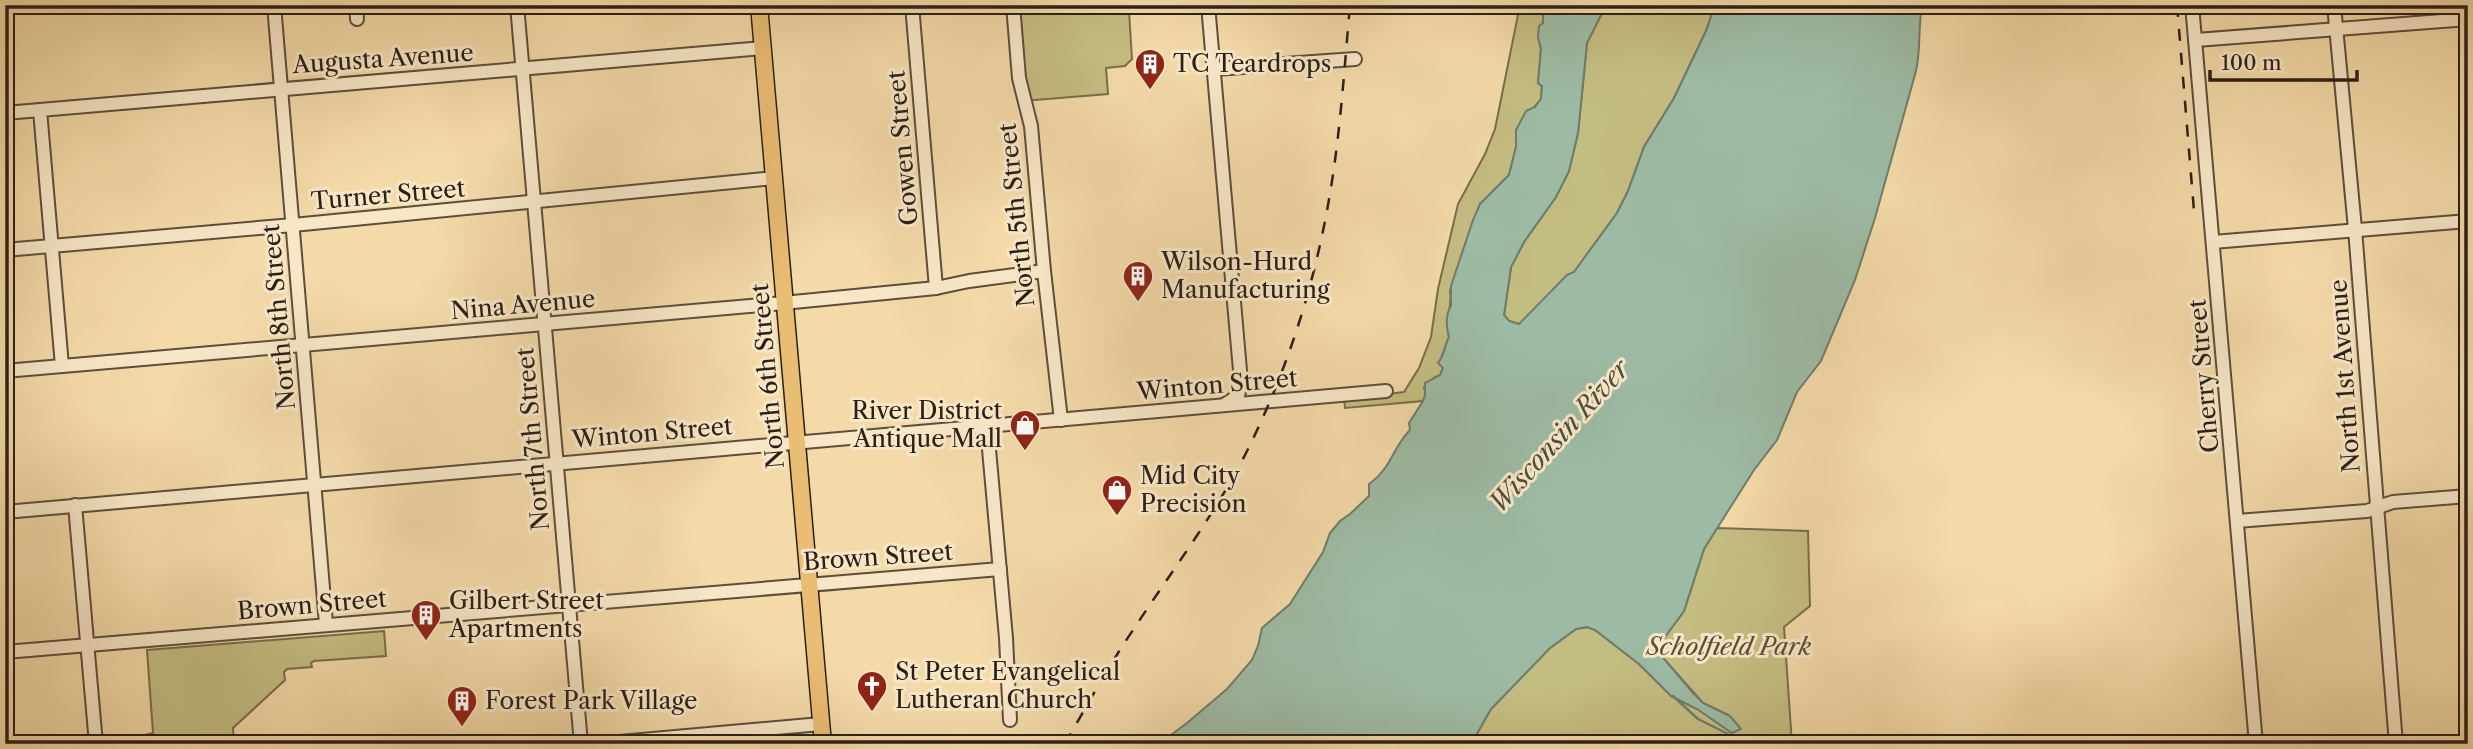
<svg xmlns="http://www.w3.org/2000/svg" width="2473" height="749" font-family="'Libre Caslon Text',serif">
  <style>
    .green { fill: #c4bd82; stroke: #786e4c; stroke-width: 2 }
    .water { fill: #9dbba4; stroke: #6f7d6c; stroke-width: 2 }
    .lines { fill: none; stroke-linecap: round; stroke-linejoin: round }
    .stream { stroke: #6f7d6c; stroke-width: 2.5 }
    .minor-casing { stroke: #5d4e3c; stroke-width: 16 }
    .major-casing { stroke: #2b2017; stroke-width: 19 }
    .minor { stroke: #f8e7c7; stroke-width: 12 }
    .major { stroke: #eabd74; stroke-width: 16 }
    .rail { stroke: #2b2017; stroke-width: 2.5; stroke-dasharray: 12 12; stroke-linecap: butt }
    .labels { text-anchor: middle; stroke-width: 6; stroke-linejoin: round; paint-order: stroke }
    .street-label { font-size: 24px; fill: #2b2017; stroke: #f8e7c7 }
    .poi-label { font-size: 24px; fill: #2b2017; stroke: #f8e7c7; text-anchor: start }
    .park-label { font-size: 24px; font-style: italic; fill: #594f37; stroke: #f8e7c7 }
    .water-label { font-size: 26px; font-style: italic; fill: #4d4e41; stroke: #f8e7c7 }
  </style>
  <rect width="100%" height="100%" fill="#f4daa9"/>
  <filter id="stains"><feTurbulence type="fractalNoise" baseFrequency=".00286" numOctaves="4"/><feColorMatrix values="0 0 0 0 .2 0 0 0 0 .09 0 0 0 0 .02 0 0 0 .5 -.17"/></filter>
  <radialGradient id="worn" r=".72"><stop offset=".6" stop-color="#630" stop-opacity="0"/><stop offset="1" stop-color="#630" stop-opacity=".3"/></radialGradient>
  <g class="green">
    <polygon points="1013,5 1134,5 1134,10 1129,11 1132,59 1125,66 1106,68 1108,94 1023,101"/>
    <path d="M1520,5h23v18l-5,14 3,12 -3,34 4,3 -1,13 -25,31v17l-7,28 -29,29 -30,87c3,16 -6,30 -1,46l-9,24 3,7 -3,8 -5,1 -11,10 2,8 -3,6 -78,7 -1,-9 60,-7 15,-24 12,-31 7,-48 20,-85 27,-50 10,-25z"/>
    <polygon points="1606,5 1715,5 1706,31 1674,98 1644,147 1628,191 1617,213 1574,272 1567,275 1523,322 1519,324 1509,321 1504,315 1511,267 1524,242 1556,197 1569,171 1578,133 1587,43"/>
    <polygon points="1717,528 1808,531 1810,606 1784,627 1792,744 1471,744 1491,709 1550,648 1576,629 1587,627 1595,630 1639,664 1671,696 1697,709 1730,716 1703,703 1664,659 1661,652 1662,641 1684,611 1704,549"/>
    <polygon points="384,631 386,656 314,661 311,663 312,667 287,669 284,672 285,680 233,728 234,744 145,744 144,735 153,733 147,650"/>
  </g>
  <path class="water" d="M1543,5h63l-19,38 -9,90 -9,38 -13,26 -32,45 -13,25 -7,48 5,6 10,3 48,-49 7,-3 43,-59 11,-22 16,-44 30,-49 32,-67 9,-26h207c-4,22 -1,44 -6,66l-41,147 -20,62 -34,81 -24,31 -20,48 -23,30 -50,79 -20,62 -22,30 -1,11 3,7 29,34 10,10 27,13 11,13 -9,4 -35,-24 -26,-13 -32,-32 -44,-34 -8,-3 -11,2 -26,19 -59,61 -20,35h-312l28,-21 40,-34 25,-29 6,-14 4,-18 28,-24 33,-52 7,-19 10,-12 10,-7 19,-18v-12c23,-16 23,-36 41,-54l-1,-7 14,-22 2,-6v-12l15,-8 3,-7 -5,-5c7,-8 6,-17 11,-26 -3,-11 -4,-22 2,-31v-20l22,-66 7,-16 29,-29 7,-28v-17l10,-19 9,-4 6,-8 1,-13 -4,-3 3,-35 -3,-11 1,-11 4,-3z"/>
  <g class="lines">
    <polyline class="stream" points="1673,696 1698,719 1736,738 1741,744"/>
    <g class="minor-casing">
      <g id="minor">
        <polyline points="274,5 326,624"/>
        <polyline points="356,5 357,19"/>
        <polyline points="517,5 581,744"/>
        <polyline points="912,5 936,288"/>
        <polyline points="1013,5 1019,78 1031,126 1044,271 1061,420"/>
        <polyline points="1208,5 1241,382 1238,396 1224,405"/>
        <polyline points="2192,5 2256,744"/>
        <polyline points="2334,5 2355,229 2396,744"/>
        <polyline points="2196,40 2468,19"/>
        <polyline points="1215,69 1355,59"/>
        <polyline points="40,110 62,366"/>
        <polyline points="5,113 763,48"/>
        <polyline points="2213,242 2468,221"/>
        <polyline points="5,250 293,225 774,178"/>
        <polyline points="5,371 773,304 936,288 969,281 1044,271"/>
        <polyline points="987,427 1006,638 1010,720"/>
        <polyline points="75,505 96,744"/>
        <polyline points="5,512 1386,391"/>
        <polyline points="2237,521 2367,511 2393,502 2468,496"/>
        <polyline points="5,652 1000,569"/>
        <polyline points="597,744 821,724"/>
      </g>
    </g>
    <g class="major-casing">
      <polyline id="major" points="759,5 823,744"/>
    </g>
    <use href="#minor" class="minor"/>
    <use href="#major" class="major"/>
    <g class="rail">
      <polyline points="2177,5 2194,211"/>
      <path d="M1065,744c22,-39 43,-77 68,-114 40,-61 84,-118 116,-183 38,-77 64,-158 79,-242 12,-66 16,-133 22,-200"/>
    </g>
  </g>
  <defs>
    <g id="building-pin" transform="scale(1.575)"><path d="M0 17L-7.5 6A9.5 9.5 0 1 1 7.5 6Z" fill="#8f2418" stroke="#f8e7c7"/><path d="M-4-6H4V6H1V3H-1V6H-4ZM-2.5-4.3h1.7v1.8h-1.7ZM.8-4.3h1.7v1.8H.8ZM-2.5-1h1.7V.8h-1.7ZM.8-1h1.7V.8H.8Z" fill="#fff"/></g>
    <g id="shop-pin" transform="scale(1.575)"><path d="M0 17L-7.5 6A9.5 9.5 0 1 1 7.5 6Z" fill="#8f2418" stroke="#f8e7c7"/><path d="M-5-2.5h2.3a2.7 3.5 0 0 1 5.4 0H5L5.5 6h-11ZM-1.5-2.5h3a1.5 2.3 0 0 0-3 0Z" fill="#fff"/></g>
    <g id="church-pin" transform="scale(1.575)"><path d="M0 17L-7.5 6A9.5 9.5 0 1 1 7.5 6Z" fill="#8f2418" stroke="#f8e7c7"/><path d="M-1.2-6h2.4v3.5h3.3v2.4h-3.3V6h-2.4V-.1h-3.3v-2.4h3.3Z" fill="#fff"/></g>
  </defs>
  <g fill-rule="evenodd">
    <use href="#building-pin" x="1150" y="64"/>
    <use href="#building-pin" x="1138" y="276"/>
    <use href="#shop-pin" x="1025" y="425"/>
    <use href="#shop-pin" x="1117" y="490"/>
    <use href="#building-pin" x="426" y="615"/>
    <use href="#church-pin" x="872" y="686"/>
    <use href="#building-pin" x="462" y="701"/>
  </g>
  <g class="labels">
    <g class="street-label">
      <text transform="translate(383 59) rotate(-4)" y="8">Augusta Avenue</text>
      <text transform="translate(903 148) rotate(-95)" y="8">Gowen Street</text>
      <text transform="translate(388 195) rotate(-5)" y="8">Turner Street</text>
      <text transform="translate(1017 215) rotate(-96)" y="8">North 5th Street</text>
      <text transform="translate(523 305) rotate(-5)" y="8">Nina Avenue</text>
      <text transform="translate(279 317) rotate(-95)" y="8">North 8th Street</text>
      <text transform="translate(768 376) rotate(-95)" y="8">North 6th Street</text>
      <text transform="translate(2204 376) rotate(-95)" y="8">Cherry Street</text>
      <text transform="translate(2345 376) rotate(-94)" y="8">North 1st Avenue</text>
      <text transform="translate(1217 385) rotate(-5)" y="8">Winton Street</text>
      <text transform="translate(652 433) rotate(-5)" y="8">Winton Street</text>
      <text transform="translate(533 439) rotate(-95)" y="8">North 7th Street</text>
      <text transform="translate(878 557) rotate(-4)" y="8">Brown Street</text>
      <text transform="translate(312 605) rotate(-5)" y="8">Brown Street</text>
    </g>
    <g class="poi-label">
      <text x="1173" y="72">TC Teardrops</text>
      <text x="1161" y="270">Wilson-Hurd<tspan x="1161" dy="28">Manufacturing</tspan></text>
      <text x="1002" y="419" text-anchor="end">River District<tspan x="1002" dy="28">Antique Mall</tspan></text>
      <text x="1140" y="484">Mid City<tspan x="1140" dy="28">Precision</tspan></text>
      <text x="449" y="609">Gilbert Street<tspan x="449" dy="28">Apartments</tspan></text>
      <text x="895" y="680">St Peter Evangelical<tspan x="895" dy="28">Lutheran Church</tspan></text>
      <text x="485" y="709">Forest Park Village</text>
    </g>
    <g class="park-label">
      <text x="1729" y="655">Scholfield Park</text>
    </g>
    <g class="water-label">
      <text transform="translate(1559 436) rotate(-48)" y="9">Wisconsin River</text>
    </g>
  </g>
  <rect width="2473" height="749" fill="none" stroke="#f4daa9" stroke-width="28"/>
  <rect x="7" y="7" width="2459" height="735" fill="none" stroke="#2b2017" stroke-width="3.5"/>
  <rect x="14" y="14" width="2445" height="721" fill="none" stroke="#2b2017" stroke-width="2"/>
  <path d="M2210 70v10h147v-10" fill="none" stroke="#2b2017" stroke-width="3.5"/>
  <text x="2221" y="70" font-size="21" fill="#2b2017" stroke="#f8e7c7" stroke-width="5" paint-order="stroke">100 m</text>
  <rect width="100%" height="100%" filter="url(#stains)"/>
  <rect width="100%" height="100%" fill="url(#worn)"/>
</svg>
